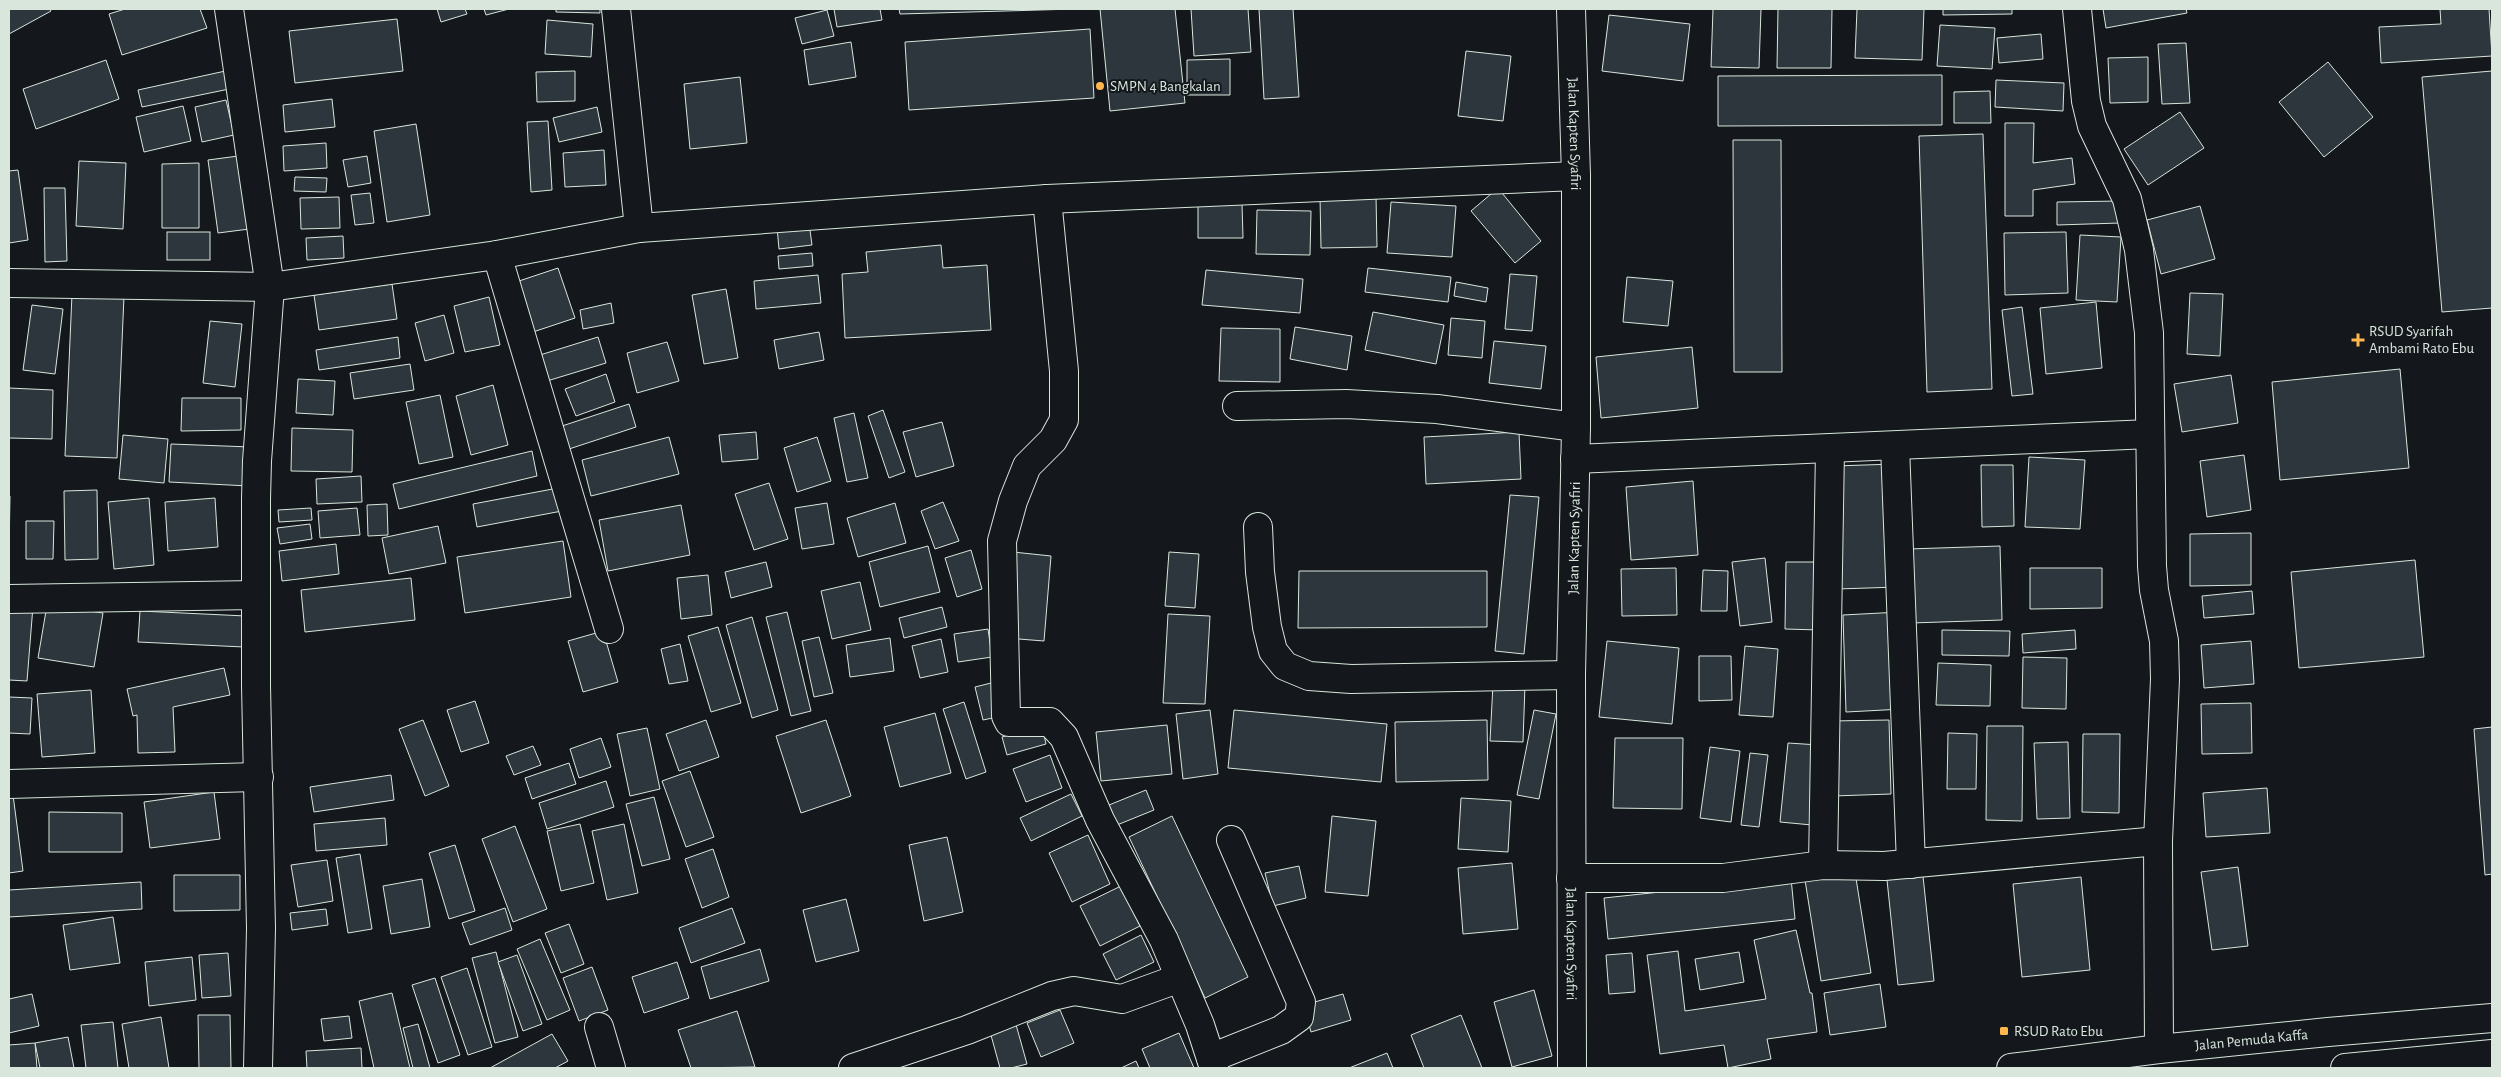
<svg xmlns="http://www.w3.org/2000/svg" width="2501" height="1077" font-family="'Alegreya Sans',sans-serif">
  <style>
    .building { fill: #2c363c; stroke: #d8e6dc }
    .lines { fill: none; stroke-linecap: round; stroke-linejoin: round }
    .minor-casing { stroke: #d8e6dc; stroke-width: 30 }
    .highway-casing { stroke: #d8e6dc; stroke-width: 30 }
    .minor { stroke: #14181c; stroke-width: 28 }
    .highway { stroke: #14181c; stroke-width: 28 }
    .poi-dot { fill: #ffb74d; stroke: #14181c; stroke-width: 2 }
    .labels { text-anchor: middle; stroke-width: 4; stroke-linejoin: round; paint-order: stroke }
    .poi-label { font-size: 15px; fill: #d8e6dc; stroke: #14181c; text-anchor: start }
    .street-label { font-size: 15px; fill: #d8e6dc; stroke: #14181c }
  </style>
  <rect width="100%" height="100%" fill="#14181c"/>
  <g class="building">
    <polygon points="9,9 50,9 51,11 9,34"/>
    <polygon points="125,9 200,9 207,28 122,55 109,14"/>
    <polygon points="437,9 465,9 467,14 441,22"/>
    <polygon points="484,9 509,9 486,15"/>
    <polygon points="556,9 600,9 600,13 556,12"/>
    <polygon points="834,9 880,9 882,20 837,27"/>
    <polygon points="899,9 1075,9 900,14"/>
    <polygon points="1100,9 1175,9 1185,103 1110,111"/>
    <polygon points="1191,9 1248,9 1251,52 1194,56"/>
    <polygon points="1259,9 1293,9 1299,97 1264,99"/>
    <polygon points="1713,9 1761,9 1759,68 1711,67"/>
    <polygon points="1778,9 1832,9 1831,68 1777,68"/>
    <polygon points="1857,9 1924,9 1922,60 1855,58"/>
    <polygon points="1943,9 2012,9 2012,14 1943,15"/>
    <polygon points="2103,9 2186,9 2187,13 2106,28"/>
    <polygon points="2440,9 2489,9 2492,56 2381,63 2379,27 2441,24"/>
    <polygon points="827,10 834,36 802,44 795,18"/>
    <polygon points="1609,15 1690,24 1683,81 1602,71"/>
    <polygon points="397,19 403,71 295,83 289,31"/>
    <polygon points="547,20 593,24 591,57 545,54"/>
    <polygon points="1940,25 1995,28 1992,69 1937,66"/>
    <polygon points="1090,29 1094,98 909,110 905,42"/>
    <polygon points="2041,34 2043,59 1999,63 1997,38"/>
    <polygon points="851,42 856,77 809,85 804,50"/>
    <polygon points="2186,43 2190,103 2162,104 2158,44"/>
    <polygon points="1466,51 1511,56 1503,121 1458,116"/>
    <polygon points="2148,57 2148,102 2110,103 2108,58"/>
    <polygon points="1230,59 1230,95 1187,95 1187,60"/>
    <polygon points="106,60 119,99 36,129 23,89"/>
    <polygon points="2328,62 2373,117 2324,157 2279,102"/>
    <polygon points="230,70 234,88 142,107 138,90"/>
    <polygon points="575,71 575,101 537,102 536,72"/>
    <polygon points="2492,71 2492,308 2442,312 2422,77"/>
    <polygon points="1942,75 1942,125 1718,126 1718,76"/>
    <polygon points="740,77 747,143 690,149 684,84"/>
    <polygon points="1996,80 2064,83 2063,111 1995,107"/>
    <polygon points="1990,91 1991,123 1954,123 1954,92"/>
    <polygon points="332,99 335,127 285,132 283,105"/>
    <polygon points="226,100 234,135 202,142 195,107"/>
    <polygon points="183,106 191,141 144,152 136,117"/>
    <polygon points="597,107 602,132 559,142 553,118"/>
    <polygon points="2180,112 2204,148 2148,185 2124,149"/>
    <polygon points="548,121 552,190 531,192 527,122"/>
    <polygon points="2005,123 2034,123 2033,163 2072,158 2075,184 2033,190 2033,216 2005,216"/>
    <polygon points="416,124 430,215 387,222 374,131"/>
    <polygon points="1983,134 1992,389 1927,392 1919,136"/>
    <polygon points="1733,140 1781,140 1782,372 1734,372"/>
    <polygon points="326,143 327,168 284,171 283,146"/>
    <polygon points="604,150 606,185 565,187 563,153"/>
    <polygon points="246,155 257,228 218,233 208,160"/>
    <polygon points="367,156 371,183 348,187 343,160"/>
    <polygon points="79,161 126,163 123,229 76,226"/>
    <polygon points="199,163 199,228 162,228 162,164"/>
    <polygon points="18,170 28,240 9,243 9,171"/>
    <polygon points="295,177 327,178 326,192 294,191"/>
    <polygon points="44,188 65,188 67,261 45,262"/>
    <polygon points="1498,188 1541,241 1515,263 1471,211"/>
    <polygon points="370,193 374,223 355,225 351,195"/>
    <polygon points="1376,196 1377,247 1321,248 1320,197"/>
    <polygon points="339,197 340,228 301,229 300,198"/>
    <polygon points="2120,201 2120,223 2057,225 2057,202"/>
    <polygon points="1391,202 1456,206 1452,257 1387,253"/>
    <polygon points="1242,204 1243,238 1198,238 1198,205"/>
    <polygon points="2200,206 2215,259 2161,274 2147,220"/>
    <polygon points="1257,210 1311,211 1310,255 1256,254"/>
    <polygon points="809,223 812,245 779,249 777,227"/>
    <rect x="167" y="232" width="43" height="28"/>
    <polygon points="2066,232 2068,293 2005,295 2004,233"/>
    <polygon points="2080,235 2121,237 2117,302 2076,300"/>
    <polygon points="343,236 344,258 307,260 306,238"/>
    <polygon points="941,245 943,268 987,265 991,330 845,338 842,274 868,272 866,252"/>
    <polygon points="812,253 813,266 779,269 778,256"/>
    <polygon points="558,268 575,318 530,333 513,283"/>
    <polygon points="1368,268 1451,277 1448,302 1365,292"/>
    <polygon points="1206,270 1303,279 1300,313 1202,305"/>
    <polygon points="1510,274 1537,276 1532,331 1505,329"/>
    <polygon points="818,275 821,303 756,309 754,281"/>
    <polygon points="1627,277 1673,281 1668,326 1623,322"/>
    <polygon points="1456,282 1488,288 1486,302 1454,296"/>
    <polygon points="392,284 397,319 319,330 314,295"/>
    <polygon points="726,289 738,358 704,364 692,295"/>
    <polygon points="2190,293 2223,294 2220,356 2187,354"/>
    <polygon points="72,294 124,296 117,458 65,456"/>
    <polygon points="489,297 500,345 465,352 454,306"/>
    <polygon points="2096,302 2102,368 2046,374 2040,308"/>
    <polygon points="611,303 614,323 583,329 580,310"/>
    <polygon points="32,305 63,309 55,374 23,370"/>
    <polygon points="2022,307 2033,394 2012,396 2002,310"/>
    <polygon points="1373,312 1444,325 1436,364 1365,350"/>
    <polygon points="444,315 454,353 425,361 415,323"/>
    <polygon points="1451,318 1485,321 1482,358 1448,355"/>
    <polygon points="210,321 242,324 235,387 203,383"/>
    <polygon points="1295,327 1352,336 1347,370 1290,359"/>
    <polygon points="1221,328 1280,329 1280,382 1219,381"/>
    <polygon points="819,332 824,360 779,369 774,340"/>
    <polygon points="398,337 400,358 319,370 316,350"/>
    <polygon points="598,337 606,363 547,381 540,355"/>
    <polygon points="1494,341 1546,346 1541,389 1489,383"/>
    <polygon points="667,342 679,381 637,393 627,353"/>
    <polygon points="1692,347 1698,408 1601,418 1596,357"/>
    <polygon points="410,364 414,390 354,399 350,373"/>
    <polygon points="2400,369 2409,468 2280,480 2272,382"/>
    <polygon points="606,374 615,402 576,416 565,389"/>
    <polygon points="2231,375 2238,423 2182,432 2174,384"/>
    <polygon points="298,379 335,381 333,415 296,413"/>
    <polygon points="493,385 508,445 471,455 456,396"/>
    <polygon points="9,388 53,390 52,439 9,438"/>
    <polygon points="440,395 453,457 419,464 406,402"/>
    <polygon points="182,398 241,398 241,430 181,431"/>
    <polygon points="629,404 636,427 566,450 559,427"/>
    <polygon points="883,410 905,472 889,478 868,416"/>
    <polygon points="854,413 868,478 847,482 834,418"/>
    <polygon points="942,422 954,466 916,477 903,432"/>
    <polygon points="292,428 353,430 352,472 291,471"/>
    <polygon points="756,432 758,459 722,462 719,435"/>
    <polygon points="1519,432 1521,479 1426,484 1424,437"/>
    <polygon points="123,435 168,439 164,483 119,479"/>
    <polygon points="669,437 679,474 591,496 582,460"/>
    <polygon points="817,437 831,481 797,492 784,448"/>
    <polygon points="171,444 251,447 249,486 169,482"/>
    <polygon points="532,451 537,476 399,509 393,484"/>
    <polygon points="2244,455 2251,510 2207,517 2200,461"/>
    <polygon points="2029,457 2085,460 2080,529 2025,527"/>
    <polygon points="1895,464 1898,587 1837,589 1834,466"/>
    <polygon points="1981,465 2013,465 2014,526 1982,527"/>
    <polygon points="361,476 362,502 317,504 316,479"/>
    <polygon points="1693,481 1698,555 1631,560 1626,487"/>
    <polygon points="769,483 788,539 754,550 735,494"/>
    <polygon points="558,488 562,511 477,527 473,504"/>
    <polygon points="97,490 98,559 65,560 64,491"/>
    <polygon points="1510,495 1539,497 1524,654 1495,651"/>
    <polygon points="9,496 10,496 9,552"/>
    <polygon points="149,498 154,565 114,569 108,502"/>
    <polygon points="215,498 218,547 168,551 165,502"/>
    <polygon points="943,502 959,541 935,549 921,511"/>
    <polygon points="827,503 834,544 802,549 795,508"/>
    <polygon points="895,503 906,543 858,557 847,518"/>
    <polygon points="387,504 388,535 368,536 367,505"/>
    <polygon points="681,505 690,555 608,571 599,520"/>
    <polygon points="311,508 312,520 279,522 278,510"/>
    <polygon points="357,508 360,535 320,538 318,511"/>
    <polygon points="26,521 54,521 53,559 26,559"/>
    <polygon points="310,524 312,539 280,544 277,528"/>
    <polygon points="438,526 446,563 389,574 382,538"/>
    <polygon points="2251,533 2251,585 2190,586 2190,534"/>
    <polygon points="563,541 571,597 465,613 457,557"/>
    <polygon points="336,544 339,574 282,581 279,551"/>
    <polygon points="928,546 940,592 880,607 869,562"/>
    <polygon points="2000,546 2002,620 1911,623 1908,549"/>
    <polygon points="971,550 982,589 957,597 945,558"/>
    <polygon points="1013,552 1051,556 1044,641 1006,638"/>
    <polygon points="1169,552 1199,554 1195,608 1165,606"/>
    <polygon points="1765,558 1772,622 1740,626 1732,562"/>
    <polygon points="2415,560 2424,657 2299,668 2291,572"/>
    <polygon points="766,562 772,587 731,598 725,572"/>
    <polygon points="1786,562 1821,562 1820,630 1785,629"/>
    <polygon points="1676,568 1677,615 1622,616 1621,569"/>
    <polygon points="2030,568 2102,568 2102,608 2030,609"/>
    <polygon points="1703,570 1728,571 1727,611 1701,611"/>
    <polygon points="1299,571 1487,571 1487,627 1298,628"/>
    <polygon points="708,575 712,615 681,619 677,578"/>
    <polygon points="411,578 415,620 305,632 301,590"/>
    <polygon points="860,582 871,630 832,639 821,591"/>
    <polygon points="2252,591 2254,614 2204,618 2202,596"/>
    <polygon points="9,604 33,606 27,681 9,680"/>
    <polygon points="47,605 103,613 94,667 38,658"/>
    <polygon points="942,607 947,627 904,638 899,618"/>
    <polygon points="140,611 246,616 244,647 138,642"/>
    <polygon points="787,612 811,711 791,716 766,617"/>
    <polygon points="1900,612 1903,709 1846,712 1843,615"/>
    <polygon points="1168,614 1210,616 1205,704 1163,703"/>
    <polygon points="752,617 778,710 752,718 726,625"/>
    <polygon points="718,627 741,703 711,712 688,636"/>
    <polygon points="988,629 992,657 958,662 954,634"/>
    <polygon points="1942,630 2010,631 2009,656 1942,655"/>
    <polygon points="2075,630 2076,649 2023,653 2022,634"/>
    <polygon points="603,631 618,682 583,692 568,641"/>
    <polygon points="819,637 833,693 814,697 802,641"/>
    <polygon points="890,638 894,671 850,677 846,645"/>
    <polygon points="941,639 948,672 920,678 912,646"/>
    <polygon points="1607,641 1679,648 1672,724 1599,717"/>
    <polygon points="2251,641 2254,684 2204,688 2201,645"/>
    <polygon points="680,644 688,681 669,684 661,649"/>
    <polygon points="1745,646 1778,649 1773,717 1739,715"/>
    <polygon points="1699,656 1731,656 1732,700 1699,701"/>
    <polygon points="2023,657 2067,658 2066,709 2022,708"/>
    <polygon points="1938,663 1991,665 1990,706 1936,705"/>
    <polygon points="224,668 230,695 173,707 175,752 138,753 137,715 133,716 127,689"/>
    <polygon points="995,682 1002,716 983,720 975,687"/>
    <polygon points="1493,684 1525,685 1523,742 1490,741"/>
    <polygon points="91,690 95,753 42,757 37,694"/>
    <polygon points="9,697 32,698 30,734 9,733"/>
    <polygon points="475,701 489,743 461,752 447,710"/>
    <polygon points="964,702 986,772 966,779 943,709"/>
    <polygon points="2251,703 2252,753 2202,754 2201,704"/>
    <polygon points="1210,710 1218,774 1183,779 1176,714"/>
    <polygon points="1234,710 1387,724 1381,782 1228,768"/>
    <polygon points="1534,710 1556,714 1539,799 1517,795"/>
    <polygon points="935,713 951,773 900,787 884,727"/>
    <polygon points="423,720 449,786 425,796 399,729"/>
    <polygon points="706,720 719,757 679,771 666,734"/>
    <polygon points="826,720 851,796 801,813 776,736"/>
    <polygon points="1487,720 1488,780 1396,782 1395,722"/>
    <polygon points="1889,720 1891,794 1833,796 1831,721"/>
    <polygon points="1167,725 1172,774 1101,781 1096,732"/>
    <polygon points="1042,726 1046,744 1007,755 1002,737"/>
    <polygon points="1987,726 2023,726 2022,821 1986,820"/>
    <polygon points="2492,727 2492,874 2485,875 2474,729"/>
    <polygon points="647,728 660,789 630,796 617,734"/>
    <polygon points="1948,733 1977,734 1976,789 1947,789"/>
    <polygon points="2083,734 2120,734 2119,813 2082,812"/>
    <polygon points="601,738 611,767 579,778 570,749"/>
    <polygon points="1615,738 1683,738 1682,809 1613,808"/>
    <polygon points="2068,742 2070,818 2037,819 2034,743"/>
    <polygon points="1788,743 1819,745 1812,825 1780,822"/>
    <polygon points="533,746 541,765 514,775 506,756"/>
    <polygon points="1710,747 1740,751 1731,822 1700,818"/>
    <polygon points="1750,753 1768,755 1759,827 1741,825"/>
    <polygon points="1050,755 1062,788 1026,802 1013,769"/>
    <polygon points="569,763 576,784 532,799 525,778"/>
    <polygon points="690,771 714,837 686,847 662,781"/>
    <polygon points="391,775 394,800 314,812 310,787"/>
    <polygon points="606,781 614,807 547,829 539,803"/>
    <polygon points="2267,788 2270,833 2206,837 2203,793"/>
    <polygon points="1146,790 1154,810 1117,825 1109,805"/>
    <polygon points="214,792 220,839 150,848 144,802"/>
    <polygon points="1071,794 1082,816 1031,841 1020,818"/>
    <polygon points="13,795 23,871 9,873 9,796"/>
    <polygon points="654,797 670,859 642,866 626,804"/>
    <polygon points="1461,798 1511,801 1508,852 1458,849"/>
    <polygon points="49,812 122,813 122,852 49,852"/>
    <polygon points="1172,816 1248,977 1205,998 1129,837"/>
    <polygon points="1332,816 1376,821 1368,896 1325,892"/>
    <polygon points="385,818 387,845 316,851 314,824"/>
    <polygon points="580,824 594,883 561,891 547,831"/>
    <polygon points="624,824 638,893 607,900 592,831"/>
    <polygon points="515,826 547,909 513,922 482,839"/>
    <polygon points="1088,835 1110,884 1072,902 1049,853"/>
    <polygon points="947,837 963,912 924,921 909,845"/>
    <polygon points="455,845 475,911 449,919 429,853"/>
    <polygon points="713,849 729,897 702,908 685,859"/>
    <polygon points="360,854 372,929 348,933 336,858"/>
    <polygon points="327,860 333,901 298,907 291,865"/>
    <polygon points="1512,863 1518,929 1463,934 1458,868"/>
    <polygon points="1299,866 1306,898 1273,906 1265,873"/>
    <polygon points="2238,867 2248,946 2212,950 2201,872"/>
    <polygon points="1855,872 1871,973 1821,981 1805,880"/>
    <polygon points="174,875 240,875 240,910 174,911"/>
    <polygon points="1923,876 1934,981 1898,985 1887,880"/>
    <polygon points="2081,877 2090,970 2022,977 2013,884"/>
    <polygon points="1791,878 1795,919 1608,939 1604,898"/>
    <polygon points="422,879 430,927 391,934 383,886"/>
    <polygon points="141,882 142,909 9,917 9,890"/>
    <polygon points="1121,886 1140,926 1100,946 1080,906"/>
    <polygon points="846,899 859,951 816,962 803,910"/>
    <polygon points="505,908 512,930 470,945 462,923"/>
    <polygon points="732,908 745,943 691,963 679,928"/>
    <polygon points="326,909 328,925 292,930 290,913"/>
    <polygon points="113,917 120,963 70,970 63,925"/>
    <polygon points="569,924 584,964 561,973 545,933"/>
    <polygon points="1796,930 1810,993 1812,993 1817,1032 1767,1039 1771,1059 1728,1068 1724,1045 1660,1054 1647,955 1678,951 1685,1011 1766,999 1754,940"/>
    <polygon points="1141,935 1154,962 1116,980 1103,954"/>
    <polygon points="540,939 570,1010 547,1020 517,949"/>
    <polygon points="760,949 769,981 710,999 701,967"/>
    <polygon points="496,952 518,1037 495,1043 472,958"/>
    <polygon points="1739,952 1744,982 1700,990 1695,959"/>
    <polygon points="228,953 231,996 202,998 199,955"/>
    <polygon points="1632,953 1635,992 1609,994 1606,955"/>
    <polygon points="517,955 542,1024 523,1031 498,962"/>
    <polygon points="192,957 196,1000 149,1006 145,962"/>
    <polygon points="677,962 689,998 644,1013 632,977"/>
    <polygon points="592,967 608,1010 579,1021 563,978"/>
    <polygon points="467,968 492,1047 468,1055 441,977"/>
    <polygon points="435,978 460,1055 438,1063 412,985"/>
    <polygon points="1880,984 1886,1027 1830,1035 1824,993"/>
    <polygon points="1534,990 1552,1056 1512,1067 1494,1002"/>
    <polygon points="392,993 410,1068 374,1068 359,1001"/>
    <polygon points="32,994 39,1026 9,1033 9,999"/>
    <polygon points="1343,994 1351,1020 1311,1032 1304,1005"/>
    <polygon points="1060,1010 1074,1043 1041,1057 1027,1023"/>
    <polygon points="737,1011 755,1067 691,1068 678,1030"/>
    <polygon points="198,1015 230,1015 231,1068 199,1068"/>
    <polygon points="1461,1015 1482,1068 1424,1068 1411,1035"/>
    <polygon points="349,1016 352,1038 324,1041 321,1019"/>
    <polygon points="161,1017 169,1068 129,1068 122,1024"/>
    <polygon points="1015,1021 1027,1064 1011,1068 1000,1068 989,1028"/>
    <polygon points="113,1022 118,1068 86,1068 81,1025"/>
    <polygon points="418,1024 430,1068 413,1068 403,1028"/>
    <polygon points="1179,1033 1194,1068 1150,1068 1142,1049"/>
    <polygon points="552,1034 568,1061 555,1068 490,1068"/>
    <polygon points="68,1037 74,1068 40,1068 35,1043"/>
    <polygon points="35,1043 37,1068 9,1068 9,1045"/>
    <polygon points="361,1048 362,1068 307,1068 306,1051"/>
    <polygon points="1387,1053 1393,1068 1349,1068"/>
    <polygon points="1136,1061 1139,1068 1121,1068"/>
  </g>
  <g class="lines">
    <g class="minor-casing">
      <g id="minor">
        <polyline points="229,9 270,287 257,461 256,499 256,685 261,928 258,1068"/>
        <polyline points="616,9 639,228"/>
        <polyline points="2077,9 2086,101 2092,126 2127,199 2139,250 2149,333 2152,566 2154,590 2164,641 2165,679 2158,841 2159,1049"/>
        <polyline points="1047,199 1064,371 1064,420 1053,440 1027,466 1013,501 1002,541 1006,716 1009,722 1050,722 1064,737 1100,820 1164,940 1200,1025 1214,1068"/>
        <polyline points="497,255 609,629"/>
        <polyline points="9,283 270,287 497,255 639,228 1047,199 1576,176"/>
        <polyline points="1237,406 1346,404 1437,409 1576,427"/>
        <polyline points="1895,446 1911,864"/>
        <polyline points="1575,459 2150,434"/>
        <polyline points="1258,527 1260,572 1267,627 1273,651 1285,666 1309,676 1351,679 1571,675"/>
        <polyline points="9,599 255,595"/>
        <polyline points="9,784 259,777"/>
        <polyline points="1823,865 1830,449"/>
        <polyline points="1571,878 1723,878 1823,865 1884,866 2158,841"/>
        <polyline points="599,1027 611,1068"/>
        <polyline points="1211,1058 1281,1030 1299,1017 1301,1002 1231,840"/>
        <polyline points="853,1068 967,1030 1052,996 1074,991 1122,999 1180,978"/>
      </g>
    </g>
    <g class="highway-casing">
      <g id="highway">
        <path id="s1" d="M1571,9l5,167v251l-5,248 1,393"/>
        <path id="s2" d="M2011,1068l148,-19 169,-17 164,-14"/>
        <polyline points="2345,1068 2492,1054"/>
      </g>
    </g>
    <use href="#minor" class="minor"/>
    <use href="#highway" class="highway"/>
  </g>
  <g class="poi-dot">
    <circle cx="1100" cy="86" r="5"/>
    <path d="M2355.5 332.5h5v5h5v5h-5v5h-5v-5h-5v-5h5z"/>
    <rect x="1999" y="1026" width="10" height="10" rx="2.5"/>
  </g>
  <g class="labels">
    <g class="poi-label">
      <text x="1110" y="91">SMPN 4 Bangkalan</text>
      <text x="2369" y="336">RSUD Syarifah<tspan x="2369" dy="17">Ambami Rato Ebu</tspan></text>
      <text x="2014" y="1036">RSUD Rato Ebu</text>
    </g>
    <g class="street-label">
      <text dy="5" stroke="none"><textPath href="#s1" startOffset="125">Jalan Kapten Syafiri</textPath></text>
      <text transform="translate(1574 538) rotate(-89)" y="5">Jalan Kapten Syafiri</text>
      <text dy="5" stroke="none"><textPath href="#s1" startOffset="935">Jalan Kapten Syafiri</textPath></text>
      <text dy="5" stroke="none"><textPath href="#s2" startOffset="242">Jalan Pemuda Kaffa</textPath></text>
    </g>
  </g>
  <rect width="2501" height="1077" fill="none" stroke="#d8e6dc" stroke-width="20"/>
</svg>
